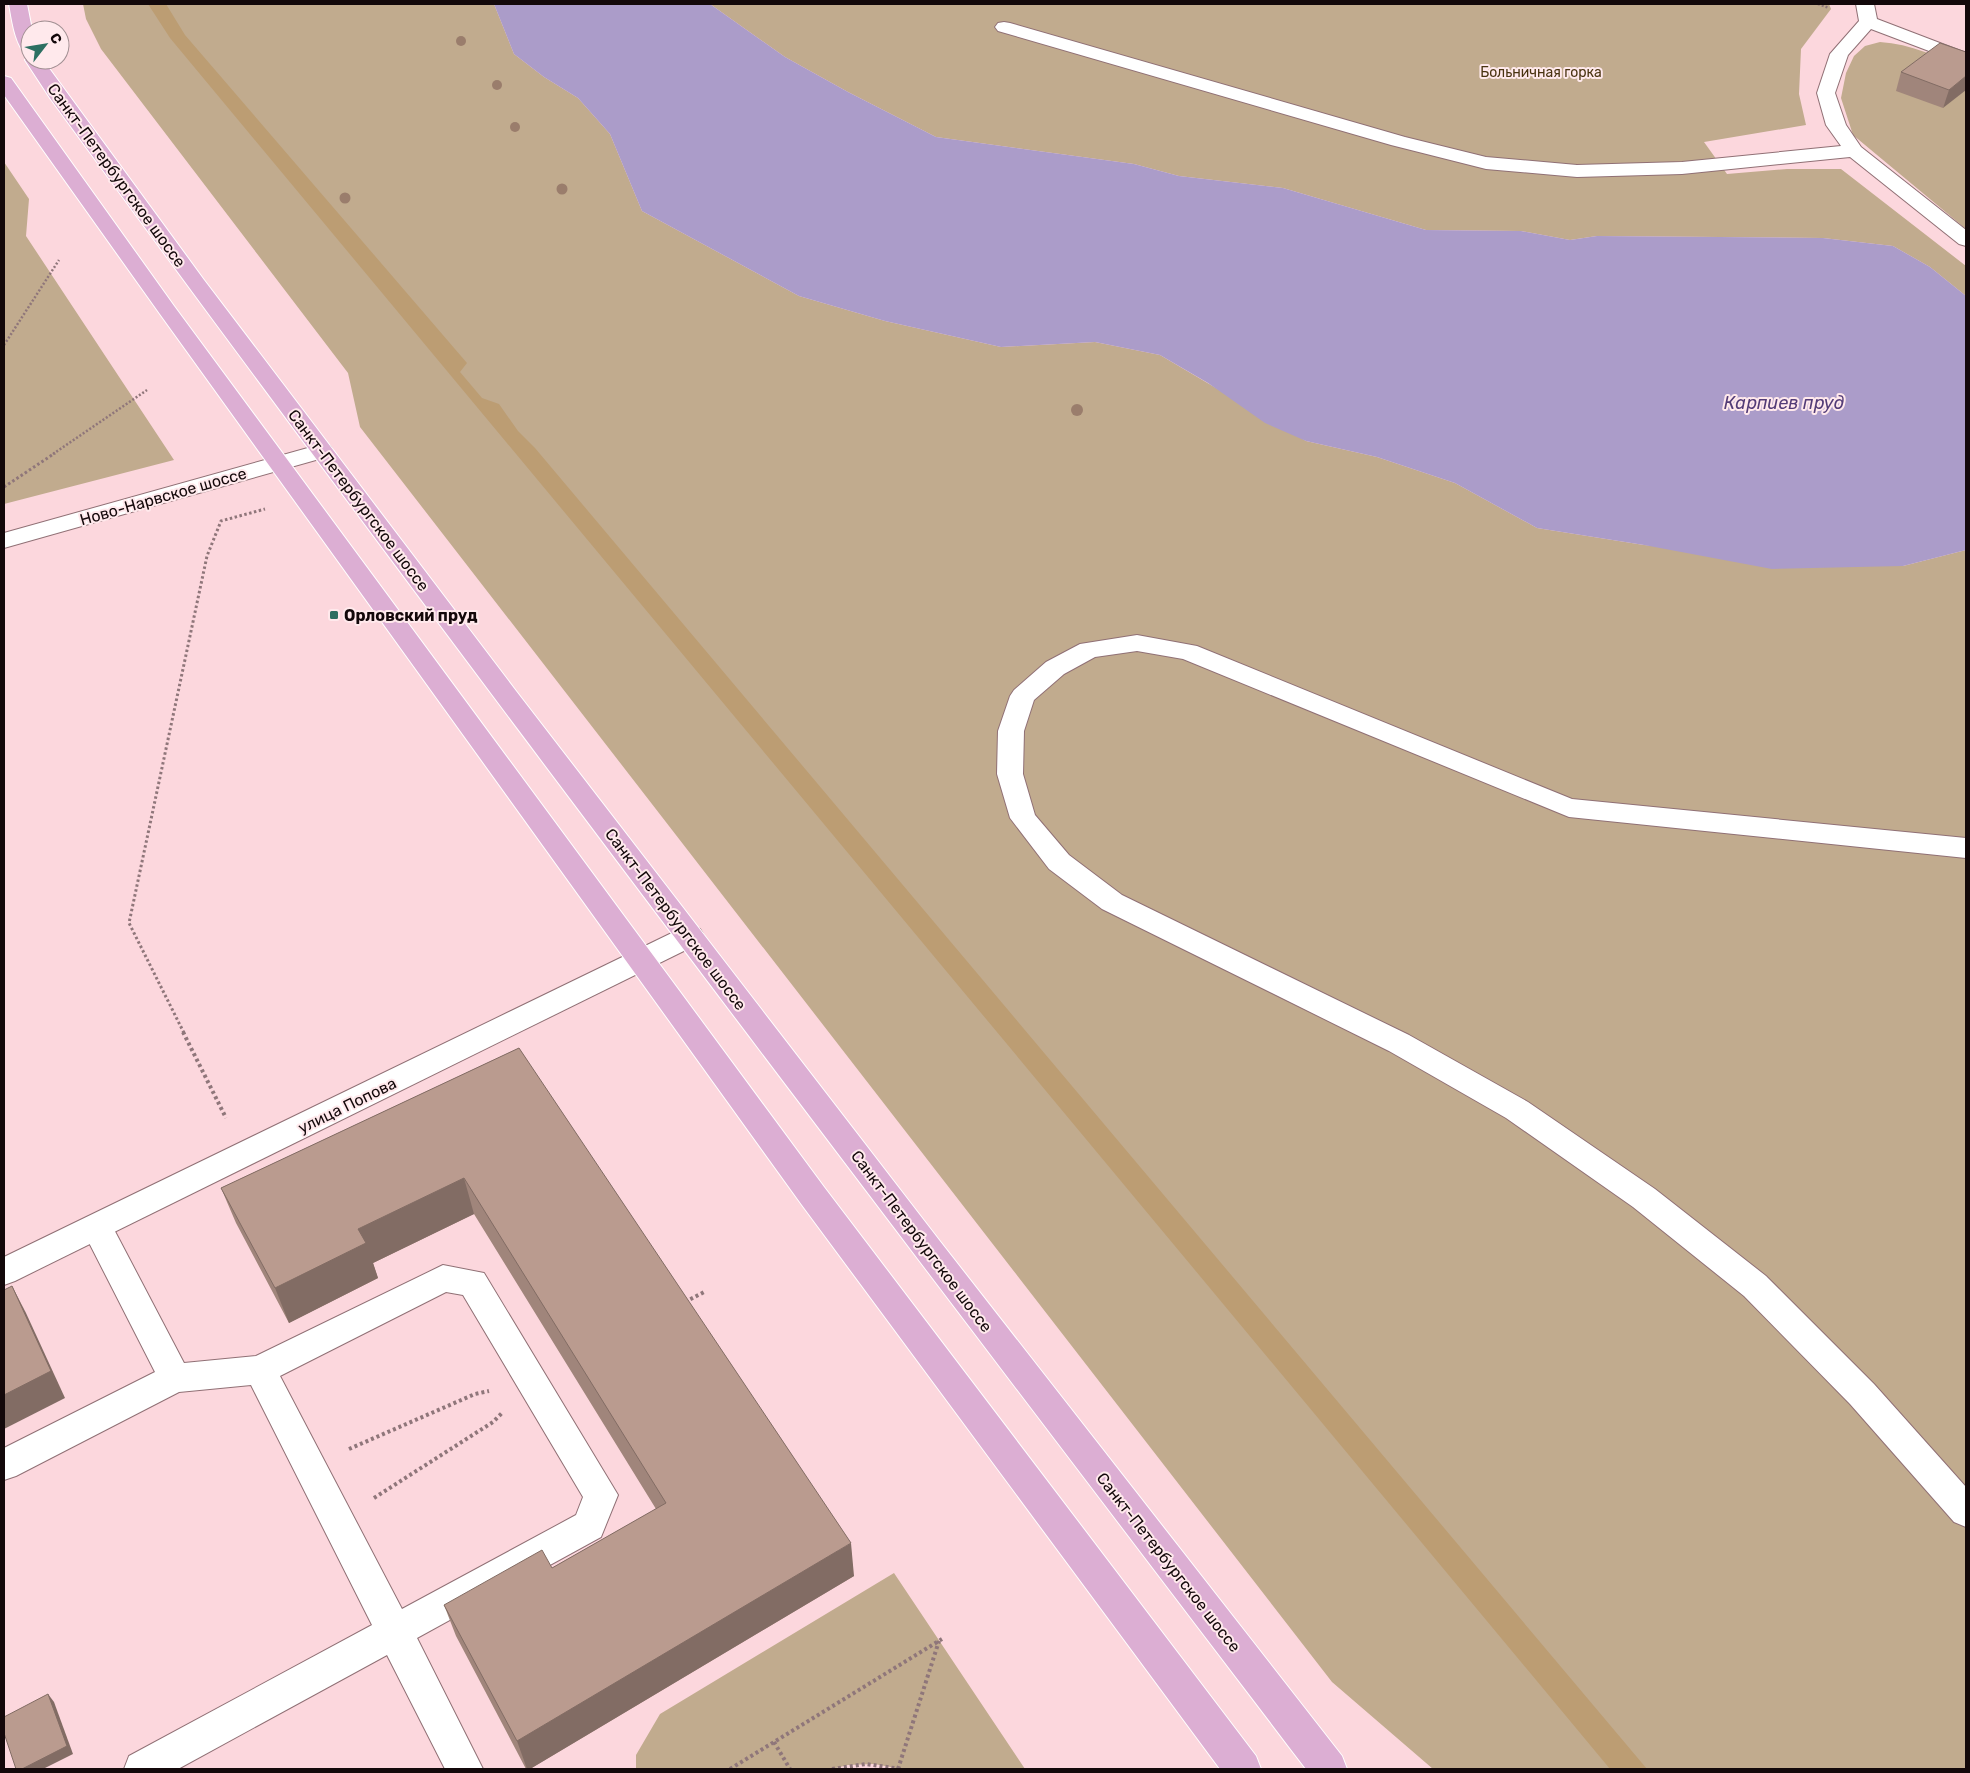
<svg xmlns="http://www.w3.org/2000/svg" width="1970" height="1773" font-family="Rubik,sans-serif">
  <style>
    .green { fill: #c1ab8e }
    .forest { fill: #bc9d73 }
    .water { fill: #ab9cc9 }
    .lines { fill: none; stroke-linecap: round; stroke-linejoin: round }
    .service-casing { stroke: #907075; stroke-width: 2 }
    .minor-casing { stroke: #907075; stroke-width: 2 }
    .primary-casing { stroke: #fff; stroke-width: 2 }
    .path-far2 { stroke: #8f767a; stroke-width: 2.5; stroke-dasharray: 2 2; stroke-linecap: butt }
    .path-far1 { stroke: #8f767a; stroke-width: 3; stroke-dasharray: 2.5 2.5; stroke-linecap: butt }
    .path { stroke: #8f767a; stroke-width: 4; stroke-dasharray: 3 3; stroke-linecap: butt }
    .service { fill: #fff; fill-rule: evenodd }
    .minor { fill: #fff; fill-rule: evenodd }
    .primary { fill: #dcaed3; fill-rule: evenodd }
    .tree { fill: #9a7d6c }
    .wall { fill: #a0857b }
    .shaded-wall { fill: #826c64 }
    .building { fill: #ba9b8f; stroke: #826c64 }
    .poi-dot { fill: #2c6f61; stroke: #ffe9ec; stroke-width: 2 }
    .labels { text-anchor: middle; stroke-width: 4; stroke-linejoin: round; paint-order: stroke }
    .far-park-label { font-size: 14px; fill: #493310; stroke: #ffe9ec }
    .street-label { font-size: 16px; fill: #13080a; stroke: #ffe9ec }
    .poi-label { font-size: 16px; font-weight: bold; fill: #13080a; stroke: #ffe9ec; text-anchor: start }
    .water-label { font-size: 18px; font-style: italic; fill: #533c77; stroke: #ffe9ec }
  </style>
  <rect width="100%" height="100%" fill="#fcd7dd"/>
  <g class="green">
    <polygon points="83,4 494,4 514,54 544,77 578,98 610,134 642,211 799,296 885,321 1001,347 1095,342 1160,355 1306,441 1377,457 1455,483 1537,528 1644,545 1903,566 1966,550 1966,1769 1433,1769 1332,1682 360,427 348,373 101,49 86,19"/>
    <polygon points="710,4 1829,4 1831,9 1801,49 1799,94 1806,125 1704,142 1727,174 1787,169 1841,169 1966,266 1966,296 1930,267 1893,246 1823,238 1597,236 1570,240 1521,231 1426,230 1283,188 1179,176 1134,164 936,137 848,92 785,57"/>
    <path d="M1880,42c31,2 58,15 86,26v161l-113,-94 -12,-37 5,-25 8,-17 11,-10z"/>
    <polygon points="4,162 29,199 26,236 174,460 4,504"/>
    <polygon points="894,1573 1025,1769 901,1769 874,1764 848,1765 832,1769 636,1769 636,1755 660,1714"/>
  </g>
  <polygon class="forest" points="148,4 166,4 185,35 467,363 460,372 482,398 499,404 518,431 535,448 1647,1769 1610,1769 170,38"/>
  <polygon class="water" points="494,4 710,4 785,57 848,92 936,137 1134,164 1179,176 1283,188 1426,230 1521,231 1570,240 1597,236 1823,238 1893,246 1930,267 1966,296 1966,550 1903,566 1772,569 1644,545 1537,528 1455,483 1377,457 1306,441 1265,423 1208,383 1160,355 1095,342 1001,347 885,321 799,296 642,211 610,134 578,98 544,77 514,54"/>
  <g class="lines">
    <g class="service-casing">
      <g id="service">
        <polygon points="1856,4 1874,4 1877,19 1966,53 1966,65 1871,29 1848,55 1835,93 1846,125 1861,147 1966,230 1966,246 1959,244 1850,157 1682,174 1577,177 1486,169 1391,145 998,31 995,27 998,23 1004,22 1010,23 1405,137 1486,157 1577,165 1682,162 1841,146 1826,125 1817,93 1830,54 1859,21"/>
        <polygon points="1137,635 1197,646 1572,799 1966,838 1966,858 1569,817 1183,659 1137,651 1095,657 1064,674 1034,700 1024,731 1023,774 1035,815 1069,855 1122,895 1409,1035 1528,1102 1655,1189 1766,1276 1874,1384 1966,1487 1966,1527 1954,1522 1850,1404 1744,1296 1633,1207 1506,1118 1389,1051 1102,909 1049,869 1010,818 997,774 998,731 1010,696 1014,690 1046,662 1080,644"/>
        <path d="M97,1214l11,4 76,145 72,-7 187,-91 41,8 134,222 -17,42 -184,101 66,131h-38l-58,-114 -209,114h-54l5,-13 243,-131 -121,-240 -72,7 -163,84 -12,4v-32l151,-76 -74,-145 5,-9zM446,1292l17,3 120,202 -7,18 -174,94 -122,-233z"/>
      </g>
    </g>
    <g class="minor-casing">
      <g id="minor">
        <polygon points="322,444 330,446 333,451 330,456 4,548 4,533"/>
        <polygon points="690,926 700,929 704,936 700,943 15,1281 4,1285 4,1257 680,929"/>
      </g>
    </g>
    <g class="primary-casing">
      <g id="primary">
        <path d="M9,4h18l5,26h-2v25l-6,-2c-10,-14 -12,-33 -15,-49z"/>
        <path d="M30,55v5h13l161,220 312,411 423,549 403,516 5,13h-41c-422,-554 -844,-1108 -1256,-1671l-25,-38z"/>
        <polygon points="4,76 11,78 174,306 824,1187 1256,1756 1261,1769 1220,1769 802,1205 160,314 4,95"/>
      </g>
    </g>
    <g class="path-far2">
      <polyline points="1818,4 1829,8"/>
      <polyline points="4,345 59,260"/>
      <polyline points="53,454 147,390"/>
    </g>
    <g class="path-far1">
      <polyline points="4,487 55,453"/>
      <polyline points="184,1033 129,923 207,556 221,521 265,509"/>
    </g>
    <g class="path">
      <polyline points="183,1032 226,1118"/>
      <polyline points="685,1302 706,1291"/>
      <polyline points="349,1449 475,1394 489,1391"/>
      <polyline points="374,1498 493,1422 502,1413"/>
      <polyline points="774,1742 790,1769"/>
      <polyline points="730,1769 942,1639"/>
      <polyline points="832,1769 866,1764 901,1769"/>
      <polyline points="898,1769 939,1641"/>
    </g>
    <use href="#service" class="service"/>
    <use href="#minor" class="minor"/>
    <use href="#primary" class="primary"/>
  </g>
  <g class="tree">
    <circle cx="461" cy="41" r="5"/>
    <circle cx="497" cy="85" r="5"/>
    <circle cx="515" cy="127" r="5"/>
    <circle cx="562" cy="189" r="5.5"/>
    <circle cx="345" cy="198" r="5.5"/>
    <circle cx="1077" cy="410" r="6"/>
  </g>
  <g class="wall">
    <polygon points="1966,52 1943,108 1896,91 1901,72"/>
    <polygon points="519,1048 854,1576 530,1769 526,1769 456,1636 444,1605 552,1568 656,1509 474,1214 373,1263 378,1278 289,1323 236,1223 221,1188"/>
  </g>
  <g class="shaded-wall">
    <polygon points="1966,76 1966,90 1943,108 1949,90"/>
    <polygon points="464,1178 474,1214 373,1263 378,1278 289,1323 275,1288 358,1229"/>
    <polygon points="12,1286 26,1313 65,1398 4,1429 4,1395"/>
    <polygon points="851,1543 854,1576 530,1769 527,1769 517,1741"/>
    <polygon points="48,1694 54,1702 73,1754 43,1769 22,1769"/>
  </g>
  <g class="building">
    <polygon points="1940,43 1966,52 1966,76 1949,90 1901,72"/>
    <polygon points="519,1048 851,1543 517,1741 444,1605 542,1550 552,1568 666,1503 464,1178 358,1229 366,1243 275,1288 221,1188"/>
    <polygon points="12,1286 51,1371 4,1395 4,1290"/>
    <polygon points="48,1694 67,1746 22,1769 16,1769 4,1733 4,1717"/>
  </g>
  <rect class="poi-dot" x="329" y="610" width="10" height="10" rx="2.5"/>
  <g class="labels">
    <g class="far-park-label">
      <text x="1541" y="77">Больничная горка</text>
    </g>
    <g class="street-label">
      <text transform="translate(117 175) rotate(54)" y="6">Санкт-Петербургское шоссе</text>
      <text transform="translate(163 496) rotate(-16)" y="6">Ново-Нарвское шоссе</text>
      <text transform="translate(359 500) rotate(53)" y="6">Санкт-Петербургское шоссе</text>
      <text transform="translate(676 919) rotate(53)" y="6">Санкт-Петербургское шоссе</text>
      <text transform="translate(347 1105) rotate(-26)" y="6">улица Попова</text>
      <text transform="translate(922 1241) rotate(53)" y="6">Санкт-Петербургское шоссе</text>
      <text transform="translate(1169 1562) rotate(52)" y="6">Санкт-Петербургское шоссе</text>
    </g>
    <g class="poi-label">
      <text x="344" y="621">Орловский пруд</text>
    </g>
    <g class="water-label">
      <text x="1784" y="409">Карпиев пруд</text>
    </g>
  </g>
  <rect width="1970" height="1773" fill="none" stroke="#13080a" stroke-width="10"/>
  <g transform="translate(45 45) rotate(59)"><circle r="24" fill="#ffe9ec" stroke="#a18f92"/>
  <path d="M0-4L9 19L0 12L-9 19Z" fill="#2c6f61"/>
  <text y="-8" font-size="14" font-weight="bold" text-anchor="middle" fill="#13080a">С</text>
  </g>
</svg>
